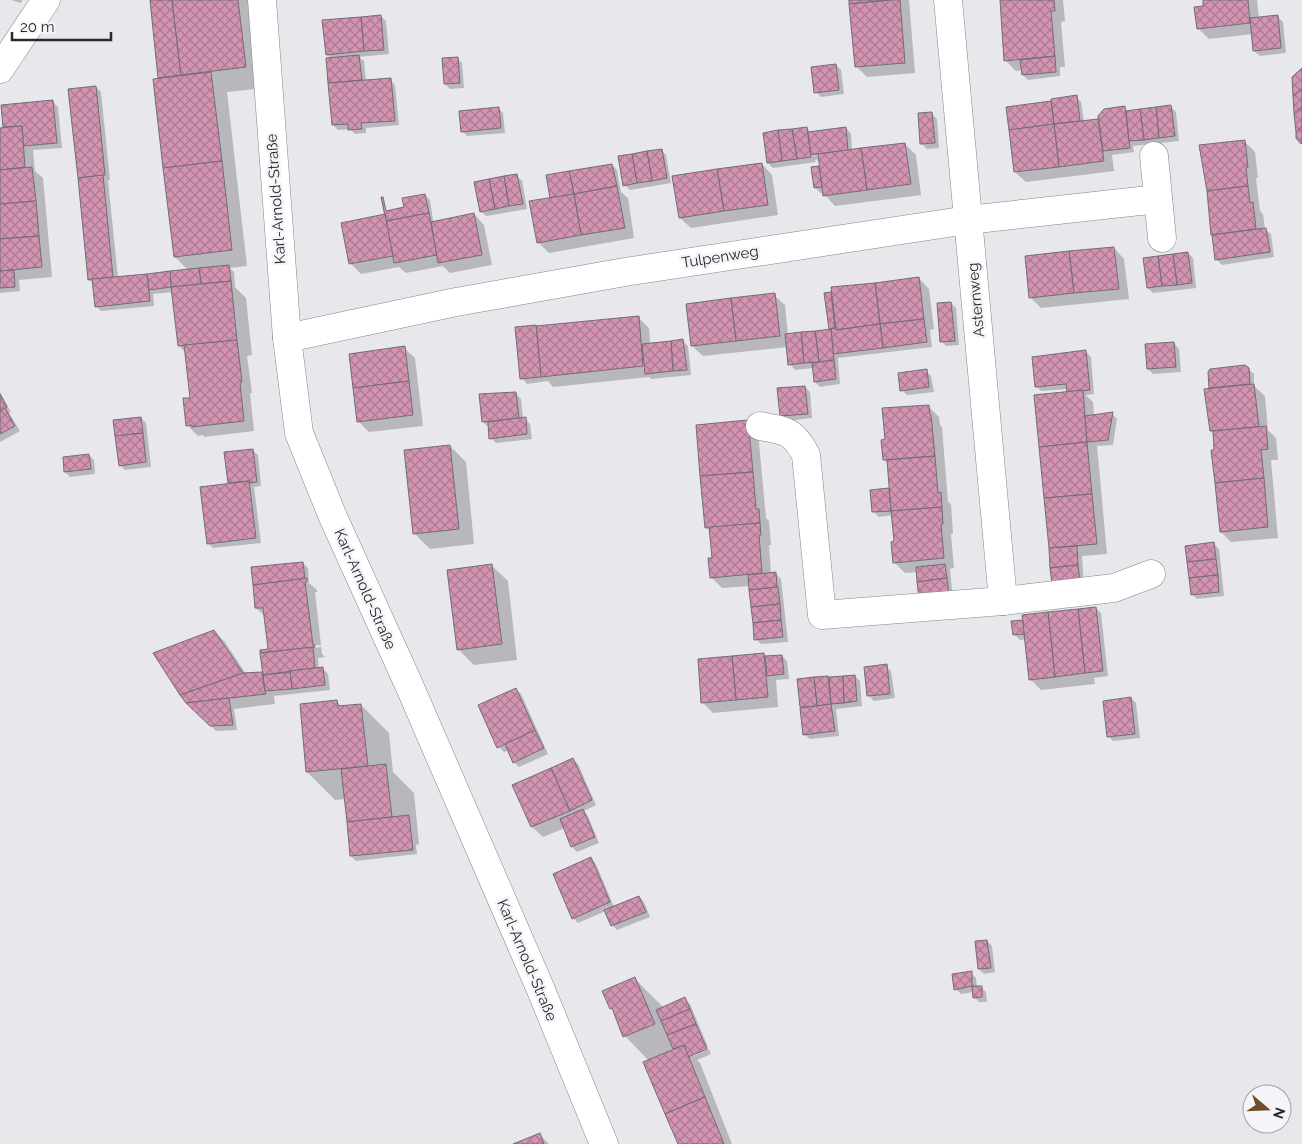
<svg xmlns="http://www.w3.org/2000/svg" width="1302" height="1144" font-family="Raleway,sans-serif">
  <style>
    .shadow { fill: #0003; fill-rule: evenodd }
    .building { fill: url(#building-cross-hatch); stroke: #736d70 }
    .lines { fill: none; stroke-linecap: round; stroke-linejoin: round }
    .street-casing { stroke: #86858a; stroke-width: 29 }
    .street { stroke: #fff; stroke-width: 28 }
    .labels { text-anchor: middle; stroke-width: 5; stroke-linejoin: round; paint-order: stroke }
    .street-label { font-size: 15px; fill: #29292b; stroke: #f5f4f9 }
  </style>
  <defs>
    <pattern id="building-cross-hatch" width="8" height="8" patternUnits="userSpaceOnUse" patternTransform="scale(1.25)"><rect width="8" height="8" fill="#d394b3"/><path d="M0 0l8 8M0 8l8-8" fill="none" stroke="#ab7992"/></pattern>
  </defs>
  <rect width="100%" height="100%" fill="#e7e7ec"/>
  <g class="shadow">
    <polygon points="11,0 22,0 21,3"/>
    <polygon points="151,0 255,0 266,88 227,92 247,266 230,268 234,272 235,287 246,298 252,355 247,356 252,393 250,393 254,431 204,437 203,435 198,436 187,425 191,399 186,353 179,346 173,292 153,294 154,306 101,311 96,306 94,285 89,279 96,87 101,92 110,180 108,180 118,278 189,271 175,257"/>
    <polygon points="850,0 909,0 915,73 867,77 856,66"/>
    <polygon points="1001,0 1063,0 1065,21 1061,22 1065,67 1060,67 1060,76 1028,80 1023,75 1022,70 1016,71 1005,60"/>
    <polygon points="1204,0 1257,0 1259,19 1278,17 1283,22 1286,53 1260,56 1254,51 1253,34 1209,39 1198,28 1205,7"/>
    <polygon points="381,16 386,21 389,54 359,57 364,61 366,81 390,79 395,85 399,125 366,128 366,133 355,134 350,129 338,130 333,125 328,59 331,58 327,54"/>
    <polygon points="457,58 462,63 464,88 450,89 445,84"/>
    <polygon points="836,65 841,70 844,94 821,97 816,92"/>
    <polygon points="1076,97 1081,102 1084,122 1098,120 1100,123 1124,108 1129,112 1171,107 1176,112 1179,141 1133,146 1134,152 1112,155 1114,171 1026,182 1015,172 1008,108 1053,102"/>
    <polygon points="53,102 58,107 62,148 33,150 35,171 43,178 52,277 19,280 20,291 0,293 0,129 4,128 2,107"/>
    <polygon points="498,108 503,113 505,133 467,136 462,131"/>
    <polygon points="919,114 932,114 937,119 939,148 927,149 922,144"/>
    <path d="M807,128l5,5 34,-5 5,6 1,17 53,-7 11,11 5,40 -86,11 -10,-11 -1,-3 -4,1 -5,-6 4,-20 2,2 -1,-10 -5,1 1,2 -43,6 -5,-5zM819,153v2l-14,2 -1,-2z"/>
    <polygon points="1244,141 1255,152 1258,178 1256,178 1260,211 1263,214 1265,229 1271,234 1274,257 1222,265 1217,260 1207,181"/>
    <polygon points="661,150 666,155 671,183 630,190 625,185"/>
    <polygon points="762,164 772,175 778,215 691,228 680,218"/>
    <polygon points="612,165 617,170 621,192 628,198 634,238 549,253 538,242 551,199"/>
    <polygon points="517,176 522,181 527,209 486,216 481,211"/>
    <polygon points="425,195 430,200 433,220 435,222 474,214 484,225 492,265 450,273 443,266 406,273 399,267 361,274 350,263 384,215 405,208"/>
    <polygon points="1114,248 1124,259 1129,299 1041,308 1031,298"/>
    <polygon points="1188,253 1193,258 1196,288 1153,293 1148,288"/>
    <polygon points="919,278 929,289 934,329 930,330 932,347 838,358 840,384 820,387 815,382 813,368 795,370 790,364 788,347 703,356 692,346 774,295 785,305 788,335 830,330 826,294 830,293 833,296"/>
    <polygon points="951,303 956,308 959,345 946,346 941,341"/>
    <polygon points="638,317 649,328 650,344 683,341 688,346 691,375 651,379 649,377 553,387 548,381 527,384 522,378"/>
    <polygon points="1174,343 1179,349 1181,372 1153,374 1148,369"/>
    <polygon points="404,348 415,358 423,426 369,432 359,422"/>
    <polygon points="1086,352 1091,357 1094,394 1086,395 1093,402 1094,416 1112,414 1117,419 1113,445 1097,446 1107,554 1082,556 1084,586 1053,584 1036,396 1070,393 1068,389 1041,391 1036,386"/>
    <polygon points="1248,369 1254,374 1254,386 1265,396 1268,430 1276,438 1278,460 1271,460 1278,538 1231,542 1221,532 1216,451 1214,434 1211,431 1212,389 1210,388"/>
    <polygon points="926,371 931,376 934,392 907,395 902,390"/>
    <polygon points="805,387 810,392 812,418 786,421 781,416"/>
    <polygon points="0,392 11,412 9,413 20,431 0,442"/>
    <polygon points="516,394 521,399 523,419 525,419 530,424 532,439 496,443 491,438 490,426 488,427 483,422"/>
    <polygon points="928,406 939,417 940,425 942,427 948,502 951,504 953,534 951,534 954,568 950,569 953,600 918,572 905,573 894,562 896,543 893,515 879,517 874,512 889,490 891,492 889,464 884,460 886,440"/>
    <polygon points="141,418 146,423 151,467 125,470 120,465"/>
    <polygon points="697,426 758,432 766,518 769,521 771,545 769,545 771,574 776,574 781,579 788,642 761,644 756,639 750,586 722,588 711,577 713,559 710,531 706,527"/>
    <polygon points="450,446 466,462 474,544 430,549 414,533"/>
    <polygon points="252,450 258,455 261,486 254,487 261,543 213,548 208,543 230,484 226,453"/>
    <polygon points="89,455 94,460 95,474 70,477 65,472 64,458"/>
    <polygon points="1214,544 1219,549 1224,596 1197,599 1192,594"/>
    <path d="M303,563l5,5 1,15 8,7v2h-2l7,62 3,3 -7,1 1,11h4l5,5 2,16 -56,6 1,8 -41,5 3,21 -21,1 -29,-29 27,-71 11,11 21,32 18,-1 6,-23 -4,-33 -10,-9zM321,645v2l-44,5v-2z"/>
    <polygon points="492,566 508,581 517,660 474,665 458,649"/>
    <polygon points="1096,608 1101,613 1108,676 1094,678 1095,684 1041,690 1030,679 1026,639 1020,640 1015,635"/>
    <polygon points="764,654 767,657 782,656 787,661 789,679 776,680 778,707 713,713 702,702"/>
    <polygon points="886,666 891,671 895,698 874,701 869,696"/>
    <polygon points="855,676 860,681 862,706 836,709 839,736 810,739 804,734 798,680"/>
    <polygon points="516,689 521,694 548,754 519,767 514,762 509,750 504,752 499,747"/>
    <polygon points="1131,698 1136,703 1140,738 1113,741 1108,736"/>
    <polygon points="337,702 342,707 361,705 389,733 393,772 414,793 419,844 416,845 417,854 356,861 351,856 345,799 335,800 307,772"/>
    <polygon points="573,759 578,764 596,805 584,811 588,816 599,843 577,852 572,847 565,828 543,837 532,827 514,786"/>
    <polygon points="591,859 596,864 614,907 639,897 644,902 650,917 617,930 612,925 606,911 578,923 573,918"/>
    <polygon points="987,941 992,946 995,972 984,974 979,969"/>
    <polygon points="971,973 976,978 977,987 981,987 986,992 987,1002 979,1002 974,997 974,992 961,994 956,989"/>
    <polygon points="635,979 664,1008 685,999 690,1004 708,1047 691,1054 693,1056 709,1049 711,1054 697,1060 700,1063 732,1144 679,1144 649,1061 625,1036 614,1012 611,1008"/>
    <polygon points="539,1134 549,1144 516,1144"/>
  </g>
  <g class="building">
    <polygon points="150,0 172,0 181,75 158,78"/>
    <polygon points="172,0 238,0 246,67 181,75"/>
    <polygon points="849,0 891,0 849,4"/>
    <polygon points="891,0 900,0 905,63 855,67 849,4"/>
    <polygon points="1000,0 1054,0 1055,11 1051,11 1055,56 1004,61"/>
    <polygon points="1203,0 1248,0 1250,23 1197,29 1194,7 1203,6"/>
    <polygon points="381,15 384,50 364,51 361,17"/>
    <polygon points="1278,15 1281,48 1253,51 1250,18"/>
    <polygon points="361,17 364,51 326,55 322,20"/>
    <polygon points="359,55 362,80 328,83 326,58"/>
    <polygon points="1055,56 1056,72 1022,75 1020,60"/>
    <polygon points="458,57 460,83 444,84 442,58"/>
    <polygon points="836,64 839,90 814,93 811,67"/>
    <polygon points="1302,68 1302,89 1293,96 1292,77"/>
    <polygon points="211,72 222,161 163,168 153,79"/>
    <polygon points="391,78 395,121 361,123 362,129 348,130 348,124 332,125 328,83"/>
    <polygon points="96,86 105,175 78,178 68,89"/>
    <polygon points="1302,89 1302,107 1294,113 1293,96"/>
    <polygon points="1077,95 1080,121 1054,124 1051,99"/>
    <polygon points="53,100 57,143 23,146 22,126 3,127 1,105"/>
    <polygon points="1051,101 1054,124 1009,130 1006,107"/>
    <polygon points="1171,105 1175,136 1159,138 1156,107"/>
    <polygon points="1125,106 1130,148 1103,151 1098,116 1104,109"/>
    <polygon points="499,107 501,128 461,132 459,111"/>
    <polygon points="1156,107 1159,138 1144,140 1140,109"/>
    <polygon points="1302,107 1302,126 1296,132 1294,113"/>
    <polygon points="1140,109 1144,140 1129,141 1126,111"/>
    <polygon points="932,112 935,143 920,144 918,113"/>
    <polygon points="1098,119 1104,161 1059,167 1054,124"/>
    <polygon points="1054,124 1059,167 1014,172 1009,130"/>
    <polygon points="22,126 25,167 0,170 0,128"/>
    <polygon points="1302,126 1302,143 1301,144 1296,138 1296,132"/>
    <polygon points="807,127 811,157 797,159 792,129"/>
    <polygon points="846,127 848,150 811,155 808,132"/>
    <polygon points="792,129 797,159 782,161 778,130"/>
    <polygon points="778,130 782,161 767,163 763,133"/>
    <polygon points="1245,140 1248,167 1246,168 1248,186 1207,191 1199,145"/>
    <polygon points="905,143 911,184 867,190 861,148"/>
    <polygon points="861,148 867,190 823,196 818,154"/>
    <polygon points="662,149 667,178 652,181 647,151"/>
    <polygon points="647,151 652,181 637,183 632,154"/>
    <polygon points="632,154 637,183 623,186 618,156"/>
    <polygon points="222,161 232,250 174,257 163,168"/>
    <polygon points="762,163 768,205 724,211 717,169"/>
    <polygon points="612,164 617,186 574,194 569,171"/>
    <polygon points="819,166 822,187 814,188 811,167"/>
    <polygon points="32,167 36,201 0,204 0,170"/>
    <polygon points="717,169 724,211 679,218 672,176"/>
    <polygon points="569,171 574,194 550,198 546,175"/>
    <polygon points="517,174 523,204 509,206 504,176"/>
    <polygon points="103,175 113,277 88,280 78,178"/>
    <polygon points="504,176 509,206 495,209 489,179"/>
    <polygon points="489,179 495,209 480,212 474,182"/>
    <polygon points="617,186 625,228 581,235 574,194"/>
    <polygon points="1248,186 1250,203 1253,202 1256,229 1211,235 1207,191"/>
    <polygon points="425,194 429,213 386,221 381,197 383,197 386,211 404,207 402,198"/>
    <polygon points="574,194 581,235 537,243 529,201"/>
    <polygon points="36,201 39,236 0,239 0,204"/>
    <polygon points="429,213 437,255 394,263 386,221"/>
    <polygon points="474,213 482,255 438,263 431,222"/>
    <polygon points="385,214 393,256 349,264 341,223"/>
    <polygon points="1266,228 1270,252 1215,260 1212,235"/>
    <polygon points="39,236 42,267 0,271 0,239"/>
    <polygon points="1114,247 1119,289 1074,293 1069,251"/>
    <polygon points="1069,251 1074,293 1029,298 1025,256"/>
    <polygon points="1188,252 1192,283 1177,285 1173,254"/>
    <polygon points="1173,254 1177,285 1162,286 1158,256"/>
    <polygon points="1158,256 1162,286 1147,288 1143,258"/>
    <polygon points="229,265 231,281 201,284 199,268"/>
    <polygon points="199,268 201,284 171,287 170,271"/>
    <polygon points="14,270 15,287 0,288 0,271"/>
    <polygon points="170,271 171,287 149,290 147,274"/>
    <polygon points="147,274 150,301 95,307 92,279"/>
    <polygon points="919,277 924,319 880,324 875,283"/>
    <polygon points="231,281 237,340 178,346 171,287"/>
    <polygon points="875,283 880,324 836,330 831,287"/>
    <polygon points="831,292 835,328 829,329 824,293"/>
    <polygon points="775,293 780,336 736,341 731,298"/>
    <polygon points="731,298 736,341 691,346 686,304"/>
    <polygon points="951,302 955,341 940,342 937,303"/>
    <polygon points="639,316 643,366 541,377 536,326"/>
    <polygon points="924,319 927,342 883,348 880,324"/>
    <polygon points="880,324 883,348 833,354 831,329 835,328 836,330"/>
    <polygon points="536,325 541,377 520,379 515,327"/>
    <polygon points="831,329 834,360 819,362 815,331"/>
    <polygon points="815,331 819,362 804,363 801,332"/>
    <polygon points="801,332 804,363 788,365 785,334"/>
    <polygon points="683,339 687,370 673,371 671,341"/>
    <polygon points="237,340 242,382 240,383 244,421 192,427 192,425 186,426 183,398 190,398 184,345"/>
    <polygon points="671,341 673,371 645,374 642,344"/>
    <polygon points="1174,342 1176,367 1147,369 1145,344"/>
    <polygon points="405,346 409,381 353,388 349,354"/>
    <polygon points="1086,350 1090,390 1067,392 1066,384 1035,387 1032,357"/>
    <polygon points="834,360 836,379 814,382 812,363"/>
    <polygon points="1245,365 1249,368 1250,384 1209,388 1208,372 1210,369"/>
    <polygon points="927,369 929,387 900,391 898,373"/>
    <polygon points="409,381 413,415 357,422 353,388"/>
    <polygon points="1254,384 1259,427 1210,431 1204,389"/>
    <polygon points="805,386 808,414 780,416 777,388"/>
    <polygon points="1083,390 1087,442 1039,447 1034,395"/>
    <polygon points="516,392 519,418 482,422 479,394"/>
    <polygon points="0,394 7,407 0,411"/>
    <polygon points="929,405 930,415 931,415 935,456 883,460 881,440 885,439 882,408"/>
    <polygon points="5,408 15,426 0,434 0,411"/>
    <polygon points="1113,412 1108,440 1087,442 1085,416"/>
    <polygon points="141,417 143,433 115,436 113,420"/>
    <polygon points="526,417 527,434 489,439 488,422"/>
    <polygon points="748,420 753,472 700,476 696,425"/>
    <polygon points="1266,426 1268,449 1261,450 1264,478 1215,483 1211,450 1214,450 1213,431"/>
    <polygon points="143,433 146,462 119,466 115,436"/>
    <polygon points="1087,442 1092,494 1044,498 1039,447"/>
    <polygon points="450,445 459,529 413,534 404,450"/>
    <polygon points="253,449 257,482 250,483 249,481 228,483 224,452"/>
    <polygon points="89,454 91,469 64,472 63,457"/>
    <polygon points="935,456 938,493 941,492 942,507 891,511 887,460"/>
    <polygon points="753,472 756,509 759,509 760,523 705,528 700,476"/>
    <polygon points="1264,478 1268,527 1220,532 1215,483"/>
    <polygon points="249,481 256,538 207,544 200,487"/>
    <polygon points="889,488 891,511 872,512 870,490"/>
    <polygon points="1092,494 1097,544 1049,548 1044,498"/>
    <polygon points="942,507 943,524 941,524 944,558 893,563 891,542 894,541 891,511"/>
    <polygon points="760,523 761,535 759,535 762,573 710,578 708,558 712,558 709,527"/>
    <polygon points="1214,542 1216,559 1187,562 1185,546"/>
    <polygon points="1077,546 1078,565 1050,568 1049,548"/>
    <polygon points="1216,559 1218,575 1189,578 1187,562"/>
    <polygon points="303,562 305,579 253,585 251,567"/>
    <polygon points="492,564 502,644 457,650 447,570"/>
    <polygon points="945,564 947,578 917,582 916,567"/>
    <polygon points="1078,565 1080,581 1052,584 1050,568"/>
    <polygon points="776,572 777,587 749,590 748,575"/>
    <polygon points="1218,575 1219,592 1191,595 1189,578"/>
    <polygon points="307,578 307,581 305,582 313,645 314,644 315,647 260,653 260,650 268,649 263,608 255,608 253,585"/>
    <polygon points="947,578 949,595 919,598 917,582"/>
    <polygon points="778,587 780,604 751,607 749,590"/>
    <polygon points="780,604 781,620 753,623 751,607"/>
    <polygon points="1096,607 1103,671 1085,673 1078,609"/>
    <polygon points="1078,609 1085,673 1055,677 1048,612"/>
    <polygon points="1048,612 1055,677 1029,680 1022,615"/>
    <polygon points="781,620 783,637 754,640 753,623"/>
    <polygon points="1023,620 1024,634 1013,635 1011,621"/>
    <polygon points="214,630 243,673 180,695 153,653"/>
    <polygon points="313,647 315,668 263,675 260,653"/>
    <polygon points="764,653 768,697 736,700 732,656"/>
    <polygon points="782,655 784,674 767,676 765,656"/>
    <polygon points="732,656 736,700 701,703 698,659"/>
    <polygon points="887,664 890,694 867,696 864,667"/>
    <polygon points="323,667 325,685 292,689 290,671"/>
    <polygon points="262,672 265,691 266,694 186,703 180,695 243,673"/>
    <polygon points="290,672 292,689 265,691 263,675"/>
    <polygon points="855,675 857,701 844,703 843,676"/>
    <polygon points="828,676 831,704 817,706 814,677"/>
    <polygon points="843,676 844,703 831,704 829,677"/>
    <polygon points="814,677 817,706 800,707 797,679"/>
    <polygon points="516,688 535,730 497,748 478,705"/>
    <polygon points="1131,697 1135,734 1107,737 1103,701"/>
    <polygon points="229,698 233,725 210,726 186,703"/>
    <polygon points="337,700 338,706 361,704 368,766 306,772 300,704"/>
    <polygon points="831,704 835,731 803,735 800,708"/>
    <polygon points="535,730 544,748 513,763 505,744"/>
    <polygon points="573,758 592,800 570,811 551,768"/>
    <polygon points="386,764 392,817 347,822 341,769"/>
    <polygon points="551,768 570,811 531,827 512,785"/>
    <polygon points="583,809 595,837 571,847 560,819"/>
    <polygon points="409,815 413,850 350,856 347,822"/>
    <polygon points="591,857 610,902 572,919 553,874"/>
    <polygon points="639,896 646,912 611,926 604,910"/>
    <polygon points="987,940 991,968 978,969 975,941"/>
    <polygon points="972,971 972,986 954,990 952,974"/>
    <polygon points="635,977 655,1024 623,1037 612,1008 610,1009 602,991"/>
    <polygon points="972,986 982,986 982,997 973,998"/>
    <polygon points="685,997 690,1009 661,1021 656,1010"/>
    <polygon points="690,1009 696,1024 667,1035 661,1021"/>
    <polygon points="696,1024 707,1049 688,1057 684,1045 673,1049 667,1035"/>
    <polygon points="684,1045 705,1097 665,1114 643,1062"/>
    <polygon points="705,1097 724,1144 678,1144 665,1114"/>
    <polygon points="540,1133 544,1144 513,1144"/>
  </g>
  <g class="lines">
    <g class="street-casing">
      <g id="street">
        <polyline points="262,0 287,338 299,433 333,517 409,685 541,990 604,1144"/>
        <polyline points="948,0 1003,601"/>
        <polyline points="0,69 46,0"/>
        <polyline points="1154,156 1162,238"/>
        <polyline points="287,338 456,302 625,272 968,220 1158,199"/>
        <path d="M760,426c26,5 33,4 46,29l16,160 181,-14 111,-13 37,-14"/>
      </g>
    </g>
    <use href="#street" class="street"/>
  </g>
  <g class="labels">
    <g class="street-label">
      <text transform="translate(276 199) rotate(-94)" y="5">Karl-Arnold-Straße</text>
      <text transform="translate(720 257) rotate(-9)" y="5">Tulpenweg</text>
      <text transform="translate(976 300) rotate(-95)" y="5">Asternweg</text>
      <text transform="translate(365 589) rotate(66)" y="5">Karl-Arnold-Straße</text>
      <text transform="translate(527 960) rotate(67)" y="5">Karl-Arnold-Straße</text>
    </g>
  </g>
  <g transform="translate(1267 1109) rotate(109)"><circle r="24" fill="#f5f4f9" stroke="#a3a3a7"/>
  <path d="M0-4L9 19L0 12L-9 19Z" fill="#724d29"/>
  <text y="-8" font-size="14" font-weight="bold" text-anchor="middle" fill="#29292b">N</text>
  </g>
  <path d="M12 32v8h99v-8" fill="none" stroke="#29292b" stroke-width="2.5"/>
  <text x="20" y="32" font-size="15" fill="#29292b" stroke="#f5f4f9" stroke-width="4" paint-order="stroke">20 m</text>
</svg>
